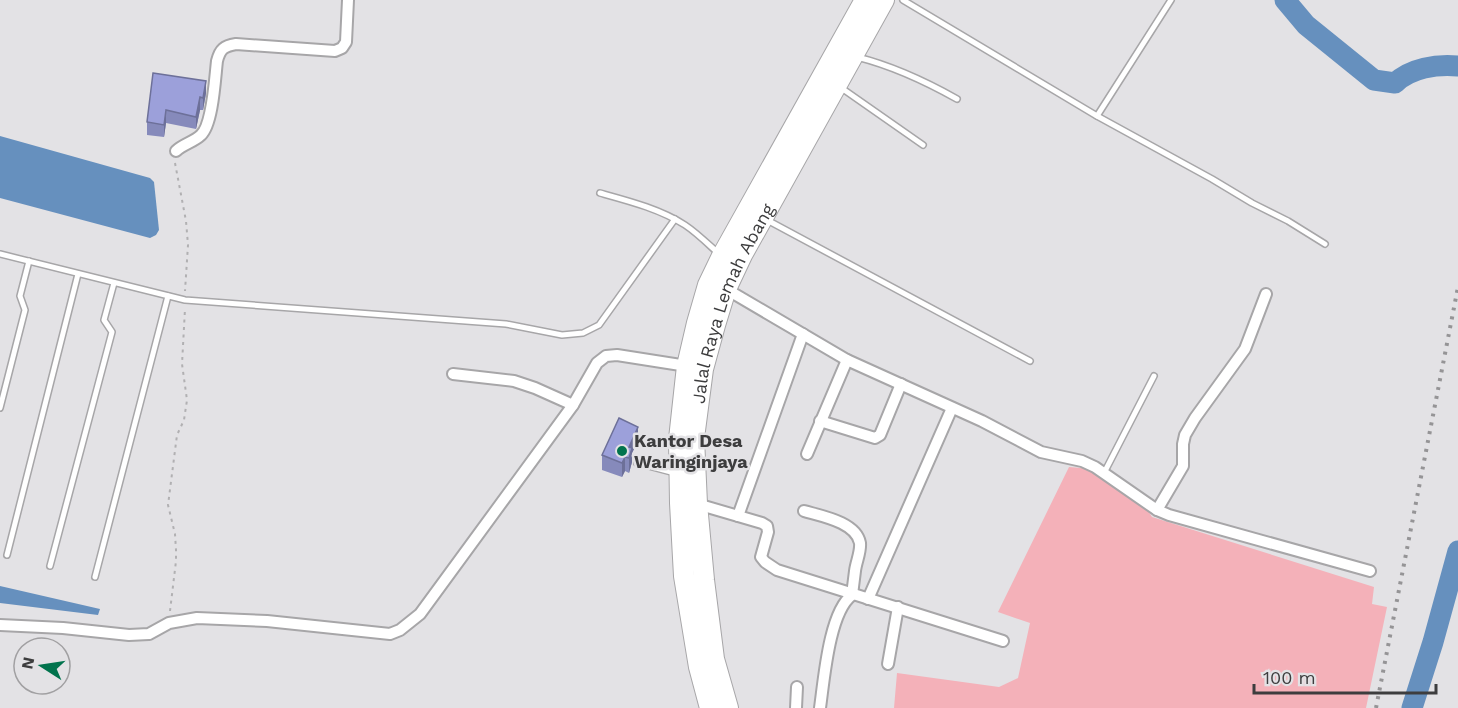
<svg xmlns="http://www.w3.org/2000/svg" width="1458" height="708" font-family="'Work Sans',sans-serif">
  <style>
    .green { fill: #f4b1b9 }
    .water { fill: #6690be }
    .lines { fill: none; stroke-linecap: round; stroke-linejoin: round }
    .river { stroke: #6690be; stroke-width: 21 }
    .lane-casing { stroke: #a7a6a8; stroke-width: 8 }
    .street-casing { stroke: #a7a6a8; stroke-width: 14 }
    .highway-casing { stroke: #a7a6a8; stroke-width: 22 }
    .path { stroke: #b1b0b2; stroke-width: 2; stroke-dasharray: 3 4.5; stroke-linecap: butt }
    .lane { stroke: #fff; stroke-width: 5 }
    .street { stroke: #fff; stroke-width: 10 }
    .highway { stroke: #fff; stroke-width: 20 }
    .rail { stroke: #959496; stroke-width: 4; stroke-dasharray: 3 6; stroke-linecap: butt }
    .wall { fill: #868abb }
    .shaded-wall { fill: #6d7099 }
    .building { fill: #9ca0da; stroke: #6d7099; stroke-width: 1.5 }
    .poi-dot { fill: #01734d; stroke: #e3e2e5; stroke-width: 2 }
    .labels { text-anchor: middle; stroke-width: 5; stroke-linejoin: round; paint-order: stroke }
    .street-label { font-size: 18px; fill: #3d3d3e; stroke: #e3e2e5 }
    .poi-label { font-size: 18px; font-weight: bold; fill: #3d3d3e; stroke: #e3e2e5; text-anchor: start }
  </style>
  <rect width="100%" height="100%" fill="#e3e2e5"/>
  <polygon class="green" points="1069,467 1093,469 1142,501 1152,517 1374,587 1372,604 1387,607 1366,708 894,708 897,673 999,687 1018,678 1030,623 998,612"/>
  <g class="water">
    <polygon points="0,136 150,178 154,182 159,230 156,235 150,238 0,198"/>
    <polygon points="0,586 100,609 98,615 0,603"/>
  </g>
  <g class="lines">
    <g class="river">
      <path d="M1285,0l21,25 68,55 21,3c16,-15 41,-19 63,-17"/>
      <polyline points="1412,708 1433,642 1458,551"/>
    </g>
    <g class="lane-casing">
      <g id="lane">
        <polyline points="903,0 1097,116 1212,179 1252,203 1288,221 1325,244"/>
        <path d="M857,57c36,9 68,24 100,42"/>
        <polyline points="840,87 923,145"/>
        <polyline points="1097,116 1171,0"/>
        <path d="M600,193c29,8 60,16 85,32 12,8 23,19 33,28"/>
        <polyline points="767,220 1030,361"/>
        <polyline points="0,254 185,300 506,324 562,335 583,333 599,325 675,219"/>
        <polyline points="0,408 25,310 20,296 29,261"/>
        <polyline points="637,463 675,473"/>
        <polyline points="1104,473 1154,376"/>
        <polyline points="7,555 78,274"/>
        <polyline points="50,566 112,332 104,320 114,283"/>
        <polyline points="95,577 168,296"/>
      </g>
    </g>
    <g class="street-casing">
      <g id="street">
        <path d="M176,151c7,-7 18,-9 25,-16 12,-11 14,-58 16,-74 3,-12 7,-15 19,-17l99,7 7,-3 4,-6 2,-42"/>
        <polyline points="726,289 847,360 982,421 1041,452 1082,461 1095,467 1157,510 1169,515 1370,571"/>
        <polyline points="453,374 514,381 535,388 573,405"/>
        <polyline points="820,421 875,438 880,435 901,384"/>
        <polyline points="807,454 847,360"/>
        <polyline points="697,504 762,523 767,526 768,532 761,557 765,562 777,570 1003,641"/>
        <polyline points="1157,510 1183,466 1183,444 1185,435 1195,418 1245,349 1266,294"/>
        <path d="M804,511c17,5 52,11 56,32 1,9 -4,19 -5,28 -1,8 -2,16 -3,24 -23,17 -28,85 -32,113"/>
        <polyline points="738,516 803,334"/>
        <polyline points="868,599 952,408"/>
        <polyline points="0,625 63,628 129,635 149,634 169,623 197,618 267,621 390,634 400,630 420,614 573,405 597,363 606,356 617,355 687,366"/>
        <polyline points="888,664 898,607"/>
        <polyline points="796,708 797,687"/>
      </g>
    </g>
    <g class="highway-casing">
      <g id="highway">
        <polyline points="710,708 699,667 684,576 680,503 679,439 687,366 697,323 708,285 722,256 865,0"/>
        <path id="s1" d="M728,708l-14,-49 -10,-79 -7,-76 -3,-66 9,-69 12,-44 11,-36 16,-34 142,-255"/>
      </g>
    </g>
    <g class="path">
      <polyline points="175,163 186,221 188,245 185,291"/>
      <polyline points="170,611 176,561 176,550 175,534 168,505 177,435 184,420 187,400 182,364 185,309"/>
    </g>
    <use href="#lane" class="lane"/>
    <use href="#street" class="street"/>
    <use href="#highway" class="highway"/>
    <polyline class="rail" points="1376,708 1458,287"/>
  </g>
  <g class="wall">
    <polygon points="206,81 206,93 203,110 200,110 196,129 166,123 164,137 147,135 147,122"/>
    <polygon points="638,441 632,453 632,462 629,473 625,471 622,477 602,470 602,455"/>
  </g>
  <g class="shaded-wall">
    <polygon points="206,81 206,93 203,110 203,98"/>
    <polygon points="200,97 200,110 196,129 196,117"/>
    <polygon points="166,110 166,123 164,137 164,125"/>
    <polygon points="638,427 638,441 632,453 632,462 629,473 629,447"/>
    <polygon points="625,457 625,471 622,477 622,463"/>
  </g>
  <g class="building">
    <polygon points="153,73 206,81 203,98 200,97 196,117 166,110 164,125 147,122"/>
    <polygon points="619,418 638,427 629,447 632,448 629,458 625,457 622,463 602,455"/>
  </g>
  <circle class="poi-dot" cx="622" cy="451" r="6"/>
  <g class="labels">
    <g class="street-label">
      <text dy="6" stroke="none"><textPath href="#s1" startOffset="414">Jalal Raya Lemah Abang</textPath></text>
    </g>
    <g class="poi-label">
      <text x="634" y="447">Kantor Desa<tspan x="634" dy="21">Waringinjaya</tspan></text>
    </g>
  </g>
  <g transform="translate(42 666) rotate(282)"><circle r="28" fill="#e3e2e5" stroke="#a1a0a2" stroke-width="1.5"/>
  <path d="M0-4.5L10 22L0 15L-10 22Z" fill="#01734d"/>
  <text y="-9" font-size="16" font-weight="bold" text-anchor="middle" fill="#3d3d3e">N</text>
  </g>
  <path d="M1254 684v9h182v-9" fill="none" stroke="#3d3d3e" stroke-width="3"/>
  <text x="1263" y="684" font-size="18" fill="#3d3d3e" stroke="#e3e2e5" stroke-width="4.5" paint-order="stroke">100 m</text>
</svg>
